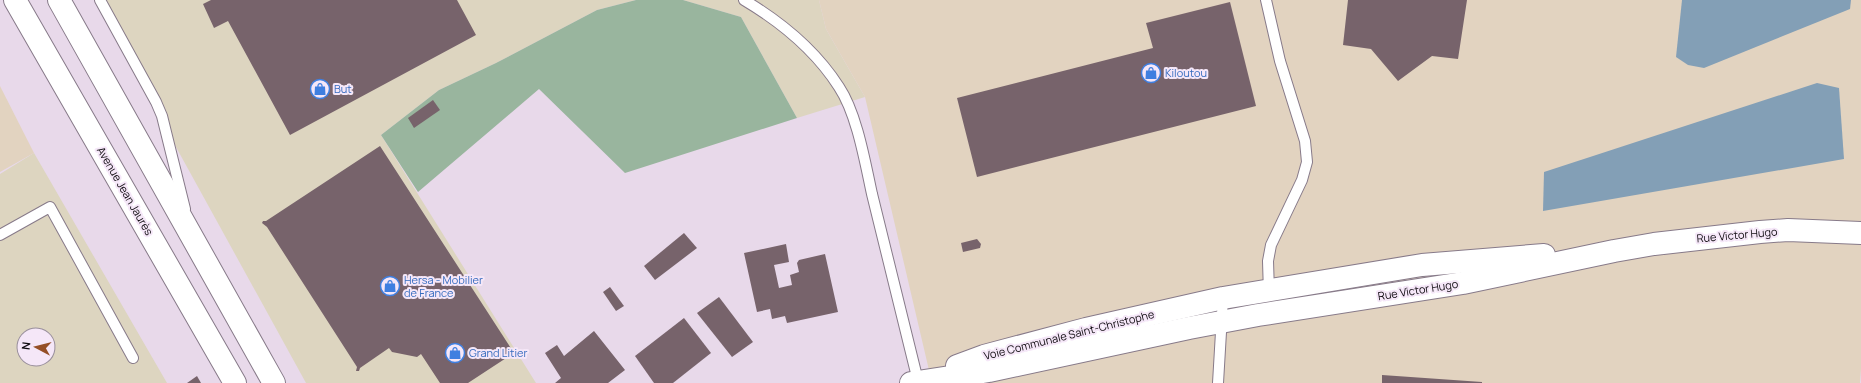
<svg xmlns="http://www.w3.org/2000/svg" width="1861" height="383" font-family="Manrope,sans-serif">
  <style>
    .commercial { fill: #ddd5c0; fill-rule: evenodd }
    .industrial { fill: #e2d3c0 }
    .forest { fill: #99b59e }
    .water { fill: #839fb6 }
    .building { fill: #77636b }
    .lines { fill: none; stroke-linecap: round; stroke-linejoin: round }
    .lane-casing { stroke: #877a89; stroke-width: 12 }
    .secondary-casing { stroke: #877a89; stroke-width: 24 }
    .lane { stroke: #fff; stroke-width: 10 }
    .secondary { stroke: #fff; stroke-width: 22 }
    .labels { text-anchor: middle; stroke-width: 4; stroke-linejoin: round; paint-order: stroke }
    .shop-label { font-size: 11px; fill: #366cbe; stroke: #f5e7f8; text-anchor: start }
    .street-label { font-size: 11px; fill: #100c11; stroke: #f5e7f8 }
  </style>
  <rect width="100%" height="100%" fill="#e8d9ea"/>
  <g class="commercial">
    <polygon points="95,0 636,0 597,10 496,63 439,90 381,135 536,383 306,383"/>
    <polygon points="683,0 819,0 826,29 865,97 797,118 741,17"/>
    <path d="M34,153l133,230h-167v-209zM24,335h24v24h-24z"/>
  </g>
  <g class="industrial">
    <polygon points="819,0 1861,0 1861,369 1860,383 932,383 865,97 826,29"/>
    <polygon points="0,86 34,153 0,172"/>
  </g>
  <polygon class="forest" points="636,0 683,0 741,17 797,118 625,173 539,89 418,192 381,135 439,90 496,63 597,10"/>
  <g class="water">
    <polygon points="1682,0 1851,0 1850,9 1704,68 1688,65 1676,57"/>
    <polygon points="1817,83 1839,88 1844,159 1543,211 1544,172"/>
  </g>
  <g class="building">
    <polygon points="211,0 457,0 476,35 290,135 228,21 214,28 203,4"/>
    <polygon points="1348,0 1467,0 1458,59 1432,56 1398,81 1371,49 1343,45"/>
    <polygon points="1230,2 1256,106 977,177 957,98 1153,48 1146,23"/>
    <polygon points="433,100 440,110 414,128 408,118"/>
    <polygon points="380,146 514,353 468,383 440,383 421,354 417,357 392,352 389,348 360,368 359,371 356,371 357,367 267,227 262,223 263,221 266,221"/>
    <polygon points="684,233 697,248 655,280 644,266"/>
    <polygon points="977,239 981,244 980,248 963,252 961,243"/>
    <polygon points="786,244 789,262 774,265 779,288 792,285 790,275 799,272 797,263 799,260 825,254 838,312 787,323 785,316 772,319 770,309 757,312 744,253"/>
    <polygon points="610,287 624,306 616,311 603,292"/>
    <polygon points="719,297 753,342 732,357 697,313"/>
    <polygon points="684,318 711,353 673,383 654,383 635,356"/>
    <polygon points="594,331 625,370 608,383 555,383 561,378 545,353 557,345 564,356"/>
    <polygon points="1382,375 1482,382 1482,383 1382,383"/>
    <polygon points="197,376 201,383 187,383"/>
  </g>
  <g class="lines">
    <g class="lane-casing">
      <g id="lane">
        <polyline points="100,0 156,102 162,116 185,209"/>
        <path d="M744,0c37,22 72,51 95,87 18,27 26,75 33,107 15,62 31,125 46,187"/>
        <polyline points="1266,0 1280,61 1305,141 1307,162 1302,180 1271,245 1268,261 1269,293"/>
        <polyline points="0,235 50,207 133,358"/>
        <polyline points="1218,383 1223,298"/>
      </g>
    </g>
    <g class="secondary-casing">
      <g id="secondary">
        <polyline points="15,0 235,383"/>
        <polyline points="59,0 274,383"/>
        <polyline points="957,366 984,356 1086,329 1223,298 1422,265 1544,255"/>
        <polyline points="911,383 989,371 1189,328 1258,315 1463,283 1614,251 1654,244 1760,232 1788,230 1861,233"/>
      </g>
    </g>
    <use href="#lane" class="lane"/>
    <use href="#secondary" class="secondary"/>
  </g>
  <defs>
    <g id="shop-ring" transform="scale(1)"><circle r="9.5" fill="#f5e7f8" stroke="#3f7fe0" stroke-width="1.5"/><path d="M-5-2.5h2.3a2.7 3.5 0 0 1 5.4 0H5L5.5 6h-11ZM-1.5-2.5h3a1.5 2.3 0 0 0-3 0Z" fill="#3f7fe0"/></g>
  </defs>
  <g fill-rule="evenodd">
    <use href="#shop-ring" x="1151" y="73"/>
    <use href="#shop-ring" x="320" y="89"/>
    <use href="#shop-ring" x="390" y="286"/>
    <use href="#shop-ring" x="455" y="353"/>
  </g>
  <g class="labels">
    <g class="shop-label">
      <text x="1165" y="77">Kiloutou</text>
      <text x="334" y="93">But</text>
      <text x="404" y="284">Hersa - Mobilier<tspan x="404" dy="13">de France</tspan></text>
      <text x="469" y="357">Grand Litier</text>
    </g>
    <g class="street-label">
      <text transform="translate(125 191) rotate(60)" y="4">Avenue Jean Jaurès</text>
      <text transform="translate(1737 235) rotate(-5)" y="4">Rue Victor Hugo</text>
      <text transform="translate(1418 290) rotate(-9)" y="4">Rue Victor Hugo</text>
      <text transform="translate(1069 335) rotate(-14)" y="4">Voie Communale Saint-Christophe</text>
    </g>
  </g>
  <g transform="translate(36 347) rotate(277)"><circle r="19" fill="#f5e7f8" stroke="#998f9c"/>
  <path d="M0-3L7 15L0 10L-7 15Z" fill="#954f27"/>
  <text y="-6" font-size="11" font-weight="bold" text-anchor="middle" fill="#100c11">N</text>
  </g>
</svg>
